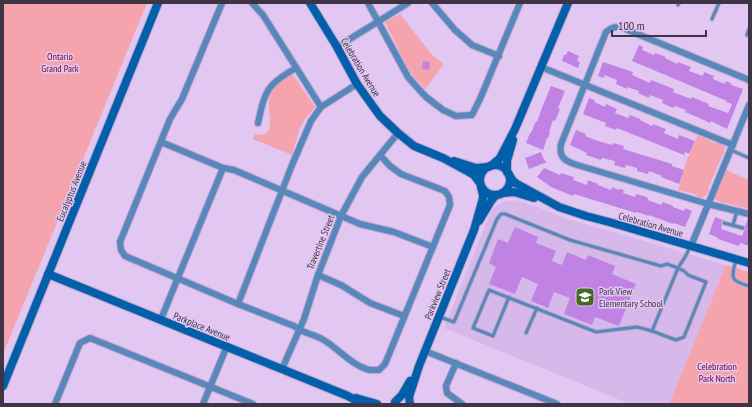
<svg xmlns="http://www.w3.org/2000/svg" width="752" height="407" font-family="'PT Sans Narrow',sans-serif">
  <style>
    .built { fill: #d6b9ea }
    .green { fill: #f5a3ac }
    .building { fill: #c083e4 }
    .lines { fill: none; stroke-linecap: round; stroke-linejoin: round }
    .lane-casing { stroke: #bda7cc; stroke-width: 5 }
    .street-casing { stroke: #bda7cc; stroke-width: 8 }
    .secondary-casing { stroke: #bda7cc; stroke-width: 10 }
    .lane { stroke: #5887bb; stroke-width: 3 }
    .street { stroke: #5887bb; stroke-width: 6 }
    .secondary { stroke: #005fab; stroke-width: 8 }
    .labels { text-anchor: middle; stroke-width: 3; stroke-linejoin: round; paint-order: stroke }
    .park-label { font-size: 10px; fill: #78032a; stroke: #e1c7f2 }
    .street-label { font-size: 10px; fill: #3e3445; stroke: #e1c7f2 }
    .poi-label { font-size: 10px; fill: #3e3445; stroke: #e1c7f2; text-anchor: start }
  </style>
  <rect width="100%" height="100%" fill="#e1c7f2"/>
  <polygon class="built" points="513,200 524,202 565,218 726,265 669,404 630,404 444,328 491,211 496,206 503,202"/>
  <g class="green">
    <polygon points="3,3 147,3 3,354"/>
    <polygon points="400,14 433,56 444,64 425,89 412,75 404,61 385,22"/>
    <path d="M293,75l22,32 -10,12 -5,9 -8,27 -39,-16 2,-5c22,6 13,-22 14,-33 0,-4 1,-8 3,-12 4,-7 14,-11 21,-14z"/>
    <path d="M698,135l16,8h6l5,4 -1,6 -3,5 -12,28 -1,6 -4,5c-4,1 -7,0 -9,-3l-17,-4 8,-28z"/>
    <polygon points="726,170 749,180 749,209 726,203 722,203 716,200 714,197 715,193 720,185"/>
    <polygon points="726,265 749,272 749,404 669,404"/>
  </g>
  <g class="building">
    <polygon points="639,45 643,47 642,50 654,55 655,53 666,57 665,58 677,64 678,62 691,67 689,71 703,76 704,72 714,76 713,79 725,84 726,81 732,84 731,85 743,89 727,129 711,121 710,123 699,118 685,112 686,110 675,106 674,108 669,106 662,103 663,100 650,95 649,98 638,93 639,91 628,87 627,89 616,84 617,80 604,75 604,78 598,76 603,62 633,72 632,75 650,83 651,80 664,85 674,89 673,92 691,99 692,97 709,104 708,106 728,113 732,104 726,102 727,101 632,61"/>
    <polygon points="568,51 579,56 577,61 580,62 578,68 562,61 564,55 566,55"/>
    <polygon points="423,61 430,62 429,70 422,69"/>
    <polygon points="551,86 565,91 558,108 560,109 555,121 553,120 549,132 550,133 548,138 547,138 543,150 526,143 530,133 531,133 536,121 537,122 542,108"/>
    <polygon points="589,98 595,100 594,102 605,107 606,104 617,109 615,113 628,118 630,115 640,119 640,120 652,126 653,124 666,129 664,133 678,139 679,135 695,141 689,154 685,152 684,155 617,128 616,130 605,126 606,123 583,114"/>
    <polygon points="576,130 586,134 585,136 598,141 612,145 613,143 624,146 623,149 672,164 672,166 684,170 679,184 661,177 662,176 649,171 648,174 637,171 637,168 626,165 625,168 614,165 615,161 602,158 601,160 586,155 587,153 570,145"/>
    <polygon points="541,152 544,160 547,162 529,169 525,158"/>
    <polygon points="544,168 560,175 561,173 574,177 573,180 587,185 588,180 598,184 598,185 611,190 612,187 619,190 619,189 624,190 623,193 635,197 636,194 644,196 648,198 648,200 661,205 663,202 673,206 673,207 684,211 685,208 692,211 685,227 674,223 673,224 649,215 649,216 637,212 636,213 574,194 573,196 551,187 537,177"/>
    <polygon points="715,217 723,220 721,223 722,225 721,229 742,236 744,231 746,229 745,226 748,218 749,218 749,246 740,243 739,246 718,239 718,238 709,234"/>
    <polygon points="515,227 538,237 536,243 556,251 552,261 562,265 567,252 586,260 588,255 615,266 612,274 636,284 619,326 595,317 592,325 564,314 570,298 554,292 548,308 531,301 538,284 522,277 515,294 489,284 496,267 489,263 498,239 508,243"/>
  </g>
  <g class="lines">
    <g class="lane-casing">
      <g id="lane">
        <polyline points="678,5 679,3"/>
        <polyline points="712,19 719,3"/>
        <polyline points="747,35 749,29"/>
        <polyline points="731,150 749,158"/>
        <polyline points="724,223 743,228"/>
        <polyline points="733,225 737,211"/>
        <path d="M736,260c-5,18 -6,21 13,26"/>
        <polyline points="509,297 493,336 473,328 489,290 596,332 637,327 652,331"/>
        <polyline points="440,317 454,322 497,219 501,214 505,214 570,240 661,266 667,264 678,268 652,331 676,340 684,337 706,282 688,275 684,271 678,268 685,257 690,247"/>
        <polyline points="526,333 537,308"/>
      </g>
    </g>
    <g class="street-casing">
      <g id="street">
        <path d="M222,3l-40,96 -12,20 -50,123 1,8 4,6 113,48 56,22c8,7 19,8 28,13 16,9 29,26 47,31 3,0 7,0 10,0l6,-6 65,-159 -1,-8 -4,-6 -44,-17 -11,-8 -10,-11"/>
        <polyline points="252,3 263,15 321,107"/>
        <polyline points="368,3 408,77 415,85 426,97 443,110 456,116 472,115 480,99 520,3"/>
        <polyline points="432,3 455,30 472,45 499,56"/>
        <polyline points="337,47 408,3"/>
        <polyline points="541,67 733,145"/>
        <path d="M749,80l-126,-52c-7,-2 -11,-1 -17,4l-45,112c-2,12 2,16 13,20l134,40 41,10"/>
        <path d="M258,123c7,-32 8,-38 38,-55"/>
        <polyline points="161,142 223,168 234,170 360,224 394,232 433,247"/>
        <polyline points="691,246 749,105"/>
        <polyline points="318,275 341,285 370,303 404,316"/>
        <polyline points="238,304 292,165 311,121 321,107 357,84"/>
        <polyline points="161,319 223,168"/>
        <polyline points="425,351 557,404"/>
        <polyline points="456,363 446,386 447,393 462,404"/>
        <polyline points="282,369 304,319 318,275 341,216 362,177 398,133"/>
        <polyline points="55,404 80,343 90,338 253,404"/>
        <polyline points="203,404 227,346"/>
      </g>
    </g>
    <g class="secondary-casing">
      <g id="secondary">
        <polyline points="310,3 337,47 357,84 380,116 398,133 414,146 443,158 469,172 474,175 480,183"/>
        <polyline points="454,161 476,168 488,167"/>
        <circle cx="495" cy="180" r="15"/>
        <polyline points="491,166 500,158 515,129 568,3"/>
        <polyline points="507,172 507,161 513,140"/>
        <polyline points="509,175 513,181 517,184 559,207 586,216 609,222 749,263"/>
        <polyline points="503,193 514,192 534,198"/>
        <polyline points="479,221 491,201 496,195"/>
        <polyline points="48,274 348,396 362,404"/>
        <polyline points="3,386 158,3"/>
        <polyline points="356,398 377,404"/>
        <polyline points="395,402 402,395 410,381"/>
        <polyline points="410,404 409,397 419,366 474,230 483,198 483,195 481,187"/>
      </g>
    </g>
    <use href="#lane" class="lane"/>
    <use href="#street" class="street"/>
    <use href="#secondary" class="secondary"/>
  </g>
  <defs>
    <g id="school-square" transform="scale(1)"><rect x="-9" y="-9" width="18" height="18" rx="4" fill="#466922" stroke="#e1c7f2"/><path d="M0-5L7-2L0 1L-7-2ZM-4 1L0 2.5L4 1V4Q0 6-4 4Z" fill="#fff"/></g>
  </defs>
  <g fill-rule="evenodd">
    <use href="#school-square" x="585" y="297"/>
  </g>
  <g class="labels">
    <g class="park-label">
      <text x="60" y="60">Ontario<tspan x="60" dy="12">Grand Park</tspan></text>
      <text x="717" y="370">Celebration<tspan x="717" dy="12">Park North</tspan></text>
    </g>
    <g class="street-label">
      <text transform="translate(361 67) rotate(59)" y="4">Celebration Avenue</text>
      <text transform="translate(71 191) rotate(-68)" y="4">Eucalyptus Avenue</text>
      <text transform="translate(651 224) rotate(16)" y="4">Celebration Avenue</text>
      <text transform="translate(320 242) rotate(-68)" y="4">Travertine Street</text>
      <text transform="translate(437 294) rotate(-68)" y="4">Parkview Street</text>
      <text transform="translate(202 326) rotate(22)" y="4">Parkplace Avenue</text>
    </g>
    <g class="poi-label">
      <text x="599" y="295">Park View<tspan x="599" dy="12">Elementary School</tspan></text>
    </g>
  </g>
  <rect width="752" height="407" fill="none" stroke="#3e3445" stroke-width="8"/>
  <path d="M612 30v6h94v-6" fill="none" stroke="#3e3445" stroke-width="2"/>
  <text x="618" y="30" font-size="12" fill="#3e3445" stroke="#e1c7f2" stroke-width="3" paint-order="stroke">100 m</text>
</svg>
